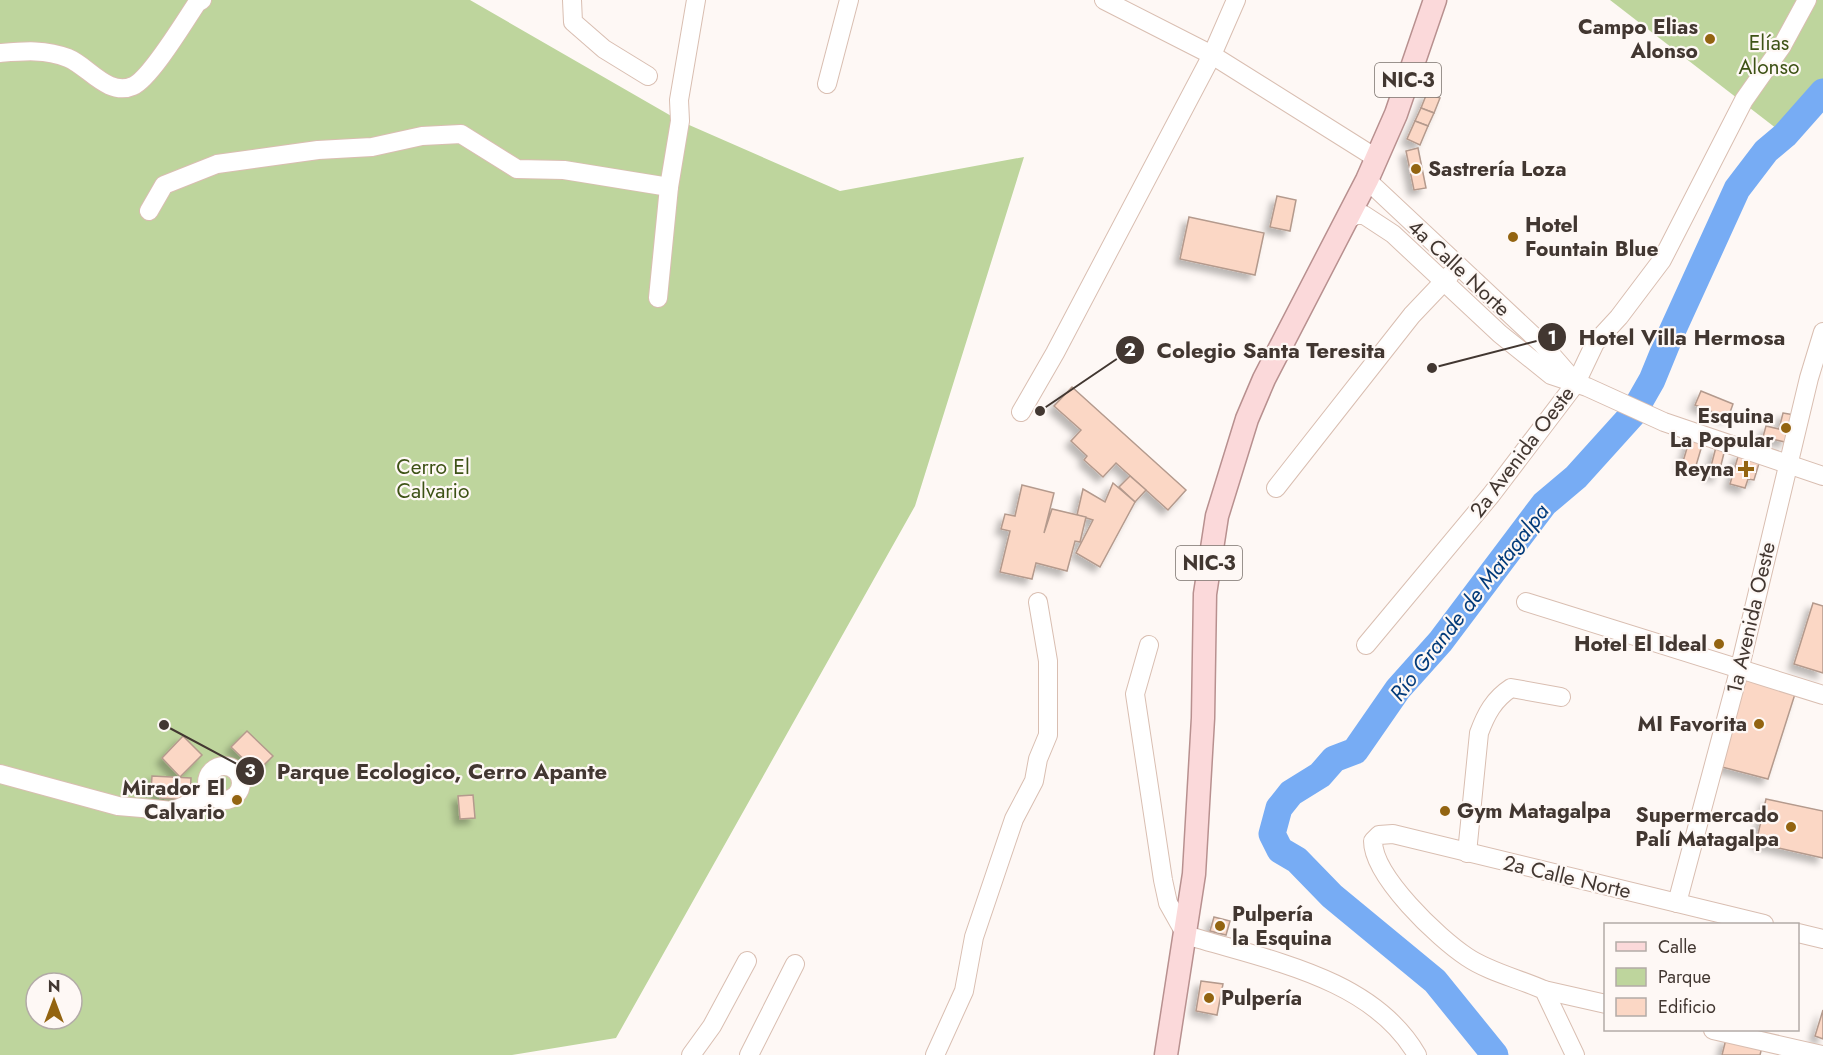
<svg xmlns="http://www.w3.org/2000/svg" width="1823" height="1055" font-family="Jost,sans-serif">
  <style>
    .green { fill: #bed59d; fill-rule: evenodd }
    .lines { fill: none; stroke-linecap: round; stroke-linejoin: round }
    .river { stroke: #77acf4; stroke-width: 27 }
    .building { fill: #fbd7c5; stroke: #b49a8d; stroke-width: 1.5; filter: url(#shadow) }
    .minor-casing { stroke: #d9beb1; stroke-width: 20 }
    .major-casing { stroke: #b8908f; stroke-width: 25 }
    .minor { stroke: #fff; stroke-width: 18 }
    .major { stroke: #fbd9da; stroke-width: 22 }
    .poi-dot { fill: #936411; stroke: #fef8f5; stroke-width: 2 }
    .labels { text-anchor: middle; stroke-width: 4.5; stroke-linejoin: round; paint-order: stroke }
    .shield { fill: #fef8f5; stroke: #7a716c; stroke-width: 1.5 }
    .shield-label { font-size: 20px; font-weight: bold; fill: #423731 }
    .poi-label { font-size: 21px; font-weight: bold; fill: #423731; stroke: #fef8f5; text-anchor: end }
    .park-label { font-size: 21px; fill: #3d5215; stroke: #fef8f5 }
    .street-label { font-size: 21px; fill: #423731; stroke: #fef8f5 }
    .water-label { font-size: 22px; font-style: italic; fill: #033b7a; stroke: #fef8f5 }
    .leader { fill: none; stroke: #423731; stroke-width: 2 }
    .callout-dot { fill: #423731; stroke: #fef8f5; stroke-width: 2 }
    .mark-label { font-size: 18px; text-anchor: middle; font-weight: bold; fill: #fff }
    .callout-label { font-size: 22px; text-anchor: middle; font-weight: bold; fill: #423731; stroke: #fef8f5; stroke-width: 4.5; stroke-linejoin: round; paint-order: stroke }
  </style>
  <defs>
    <filter id="shadow"><feDropShadow dx="-5.5" dy="5.5" stdDeviation="3" flood-color="#0004"/></filter>
  </defs>
  <rect width="100%" height="100%" fill="#fef8f5"/>
  <g class="green">
    <path d="M0,0h470l210,121 160,70 184,-34 -109,349 -299,532 -104,17h-512zM36,983h36v36h-36z"/>
    <polygon points="1610,0 1823,0 1823,92 1785,135"/>
  </g>
  <g class="lines">
    <polyline class="river" points="1495,1055 1435,981 1332,896 1297,860 1280,850 1272,834 1279,808 1291,793 1320,775 1334,759 1355,751 1398,689 1440,642 1544,504 1576,477 1632,415 1652,380 1670,336 1737,189 1766,151 1785,135 1823,92"/>
  </g>
  <g class="building">
    <polygon points="1427,93 1440,98 1434,113 1421,108"/>
    <polygon points="1421,108 1434,113 1428,126 1415,121"/>
    <polygon points="1415,121 1428,126 1420,145 1407,139"/>
    <polygon points="1418,148 1426,188 1414,190 1406,151"/>
    <polygon points="1277,196 1296,200 1290,231 1270,227"/>
    <polygon points="1189,217 1264,233 1255,275 1180,259"/>
    <polygon points="1072,387 1186,490 1168,510 1116,463 1103,477 1084,460 1087,456 1071,441 1081,430 1054,406"/>
    <polygon points="1701,391 1733,404 1728,418 1695,405"/>
    <polygon points="1783,413 1795,415 1785,442 1763,437 1766,426 1779,429"/>
    <polygon points="1690,438 1703,442 1695,469 1682,465"/>
    <polygon points="1716,447 1725,449 1718,477 1709,474"/>
    <polygon points="1739,453 1760,460 1754,480 1748,479 1745,488 1730,484"/>
    <polygon points="1130,476 1146,490 1135,502 1119,487"/>
    <polygon points="1113,483 1135,502 1100,567 1076,553 1093,520 1077,515 1083,489 1105,502"/>
    <polygon points="1022,485 1054,493 1044,533 1052,509 1086,517 1080,542 1075,541 1067,571 1036,563 1032,579 1000,572 1010,531 1001,529 1005,514 1015,516"/>
    <polygon points="1813,603 1823,606 1823,673 1794,664"/>
    <polygon points="1744,678 1795,694 1768,779 1722,767"/>
    <polygon points="247,731 273,756 257,772 231,747"/>
    <polygon points="183,736 202,755 180,777 162,758"/>
    <polygon points="152,776 191,778 190,800 160,798 160,792 151,791"/>
    <polygon points="473,795 475,818 460,819 458,796"/>
    <polygon points="1766,799 1823,811 1823,858 1756,843"/>
    <polygon points="1214,917 1230,921 1226,935 1210,931"/>
    <polygon points="1201,981 1223,984 1217,1015 1196,1011"/>
    <polygon points="1823,1010 1823,1039 1815,1036"/>
    <polygon points="1726,1039 1762,1047 1760,1055 1722,1055"/>
  </g>
  <g class="lines">
    <g class="minor-casing">
      <g id="minor">
        <polyline points="572,0 573,22 604,49 648,76"/>
        <polyline points="1104,0 1212,55 1376,158"/>
        <path d="M0,53c24,-2 45,-4 68,5 20,8 40,39 65,28 17,-7 52,-65 64,-83l5,-3"/>
        <polyline points="827,84 849,0"/>
        <polyline points="1367,180 1542,344 1576,383"/>
        <polyline points="149,211 164,185 217,164 318,150 372,147 422,136 461,134 517,169 564,170 669,187"/>
        <polyline points="1347,220 1356,215 1364,215 1393,234 1500,334 1551,375 1587,387 1664,422 1823,476"/>
        <polyline points="658,298 669,187 680,121 679,100 696,0"/>
        <polyline points="1021,412 1055,353 1212,55 1236,0"/>
        <polyline points="1276,488 1412,315 1450,275"/>
        <polyline points="1526,602 1823,695"/>
        <path d="M1149,645l-14,49 28,186 5,23 18,32c80,25 186,42 231,120"/>
        <polyline points="1366,645 1491,495 1576,383 1595,343 1619,317 1662,260 1744,100 1782,46 1807,0"/>
        <circle cx="224" cy="783" r="17"/>
        <polyline points="0,774 118,806 142,808 173,811 210,794"/>
        <path d="M1467,853l12,-120c7,-19 15,-34 32,-45l50,9"/>
        <polyline points="1677,903 1739,671 1809,378 1823,332"/>
        <polyline points="1798,933 1823,939"/>
        <polyline points="1544,990 1606,1004"/>
        <polyline points="1713,1030 1822,1055"/>
        <polyline points="691,1055 712,1026 747,961"/>
        <polyline points="749,1055 795,964"/>
        <polyline points="935,1055 964,991 974,937 1014,819 1034,781 1038,759 1048,735 1048,661 1038,602"/>
        <path d="M1575,1055l-31,-65c-24,-11 -55,-18 -77,-33 -29,-19 -94,-81 -94,-116l6,-6 14,-1 371,90"/>
      </g>
    </g>
    <g class="major-casing">
      <polyline id="major" points="1166,1055 1194,874 1203,718 1205,594 1217,516 1247,419 1264,379 1367,180 1396,114 1435,0"/>
    </g>
    <use href="#minor" class="minor"/>
    <use href="#major" class="major"/>
  </g>
  <g class="poi-dot">
    <circle cx="1710" cy="39" r="6"/>
    <circle cx="1416" cy="169" r="6"/>
    <circle cx="1513" cy="237" r="6"/>
    <circle cx="1786" cy="428" r="6"/>
    <path d="M1743 460h6v6h6v6h-6v6h-6v-6h-6v-6h6z"/>
    <circle cx="1719" cy="644" r="6"/>
    <circle cx="1759" cy="724" r="6"/>
    <circle cx="237" cy="800" r="6"/>
    <circle cx="1445" cy="811" r="6"/>
    <circle cx="1791" cy="827" r="6"/>
    <circle cx="1220" cy="926" r="6"/>
    <circle cx="1209" cy="998" r="6"/>
  </g>
  <g class="labels">
    <g class="shield">
      <rect x="1375" y="63" width="66" height="34" rx="4.5"/>
      <rect x="1176" y="546" width="66" height="34" rx="4.5"/>
    </g>
    <g class="shield-label">
      <text x="1408" y="87">NIC-3</text>
      <text x="1209" y="570">NIC-3</text>
    </g>
    <g class="poi-label">
      <text x="1698" y="34">Campo Elias<tspan x="1698" dy="24">Alonso</tspan></text>
      <text x="1428" y="176" text-anchor="start">Sastrería Loza</text>
      <text x="1525" y="232" text-anchor="start">Hotel<tspan x="1525" dy="24">Fountain Blue</tspan></text>
      <text x="1774" y="423">Esquina<tspan x="1774" dy="24">La Popular</tspan></text>
      <text x="1734" y="476">Reyna</text>
      <text x="1707" y="651">Hotel El Ideal</text>
      <text x="1747" y="731">MI Favorita</text>
      <text x="225" y="795">Mirador El<tspan x="225" dy="24">Calvario</tspan></text>
      <text x="1457" y="818" text-anchor="start">Gym Matagalpa</text>
      <text x="1779" y="822">Supermercado<tspan x="1779" dy="24">Palí Matagalpa</tspan></text>
      <text x="1232" y="921" text-anchor="start">Pulpería<tspan x="1232" dy="24">la Esquina</tspan></text>
      <text x="1221" y="1005" text-anchor="start">Pulpería</text>
    </g>
    <g class="park-label">
      <text x="1769" y="50">Elías<tspan x="1769" dy="24">Alonso</tspan></text>
      <text x="433" y="474">Cerro El<tspan x="433" dy="24">Calvario</tspan></text>
    </g>
    <g class="street-label">
      <text transform="translate(1459 268) rotate(43)" y="7">4a Calle Norte</text>
      <text transform="translate(1522 452) rotate(-53)" y="7">2a Avenida Oeste</text>
      <text transform="translate(1751 618) rotate(-77)" y="7">1a Avenida Oeste</text>
      <text transform="translate(1567 877) rotate(13)" y="7">2a Calle Norte</text>
    </g>
    <g class="water-label">
      <text transform="translate(1469 602) rotate(-52)" y="8">Río Grande de Matagalpa</text>
    </g>
  </g>
  <path class="leader" d="M1432 368L1552 337M1040 411L1130 350M164 725L250 771"/>
  <g class="callout-dot">
    <circle cx="1432" cy="368" r="6"/>
    <circle cx="1040" cy="411" r="6"/>
    <circle cx="164" cy="725" r="6"/>
    <circle cx="1552" cy="337" r="15"/>
    <circle cx="1130" cy="350" r="15"/>
    <circle cx="250" cy="771" r="15"/>
  </g>
  <g class="mark-label">
    <text x="1552" y="344">1</text>
    <text x="1130" y="356">2</text>
    <text x="250" y="777">3</text>
  </g>
  <g class="callout-label">
    <text x="1682" y="345">Hotel Villa Hermosa</text>
    <text x="1271" y="358">Colegio Santa Teresita</text>
    <text x="442" y="779">Parque Ecologico, Cerro Apante</text>
  </g>
  <rect x="1604" y="923" width="195" height="108" fill="#fef8f5" stroke="#b3aba7" stroke-width="1.5"/>
  <rect x="1616" y="942" width="30" height="9" fill="#fbd9da" stroke="#b3aba7" stroke-width="1.5"/>
  <text x="1658" y="953" font-size="18" fill="#423731">Calle</text>
  <rect x="1616" y="968" width="30" height="18" fill="#bed59d" stroke="#b3aba7" stroke-width="1.5"/>
  <text x="1658" y="983" font-size="18" fill="#423731">Parque</text>
  <rect x="1616" y="998" width="30" height="18" fill="#fbd7c5" stroke="#b3aba7" stroke-width="1.5"/>
  <text x="1658" y="1013" font-size="18" fill="#423731">Edificio</text>
  <g transform="translate(54 1001)"><circle r="28" fill="#fef8f5" stroke="#b3aba7" stroke-width="1.5"/>
  <path d="M0-4.5L10 22L0 15L-10 22Z" fill="#936411"/>
  <text y="-9" font-size="16" font-weight="bold" text-anchor="middle" fill="#423731">N</text>
  </g>
</svg>
